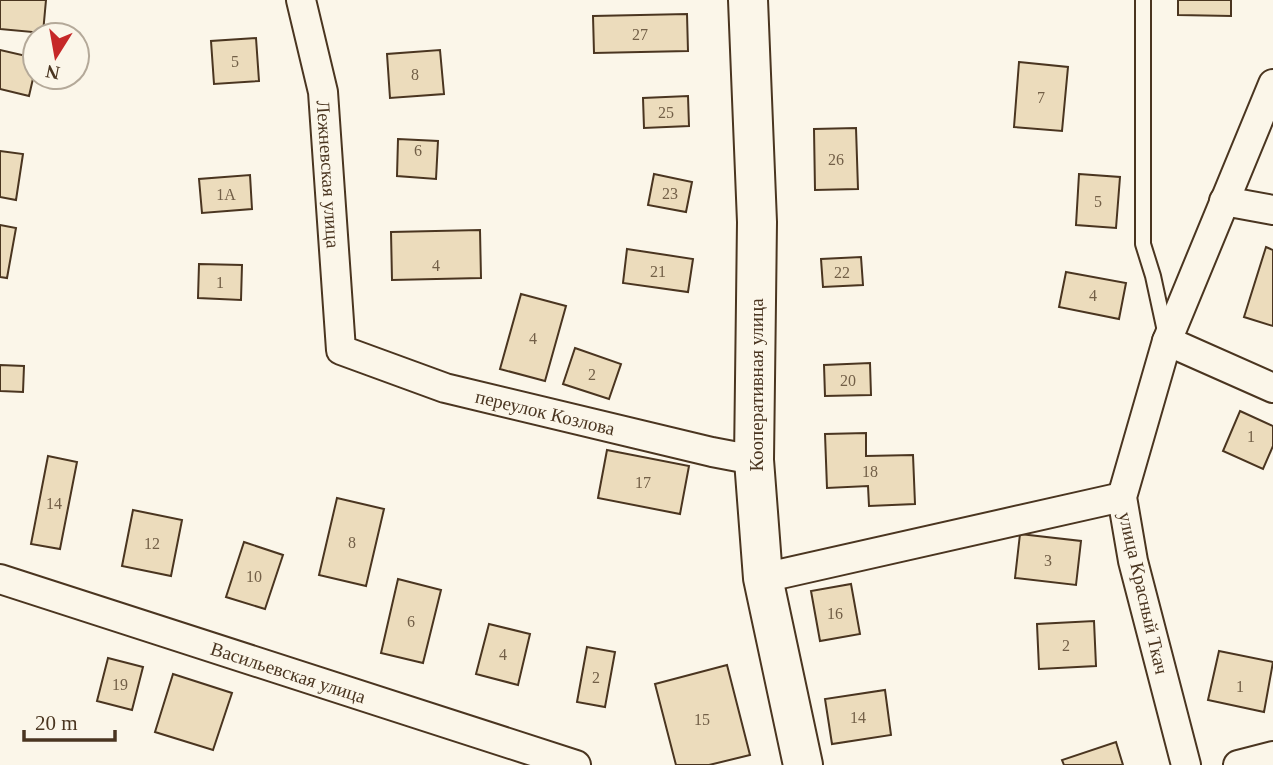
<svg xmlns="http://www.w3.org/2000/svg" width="1273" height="765" font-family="'Times New Roman',serif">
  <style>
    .building { fill: #ecdcbc; stroke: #4a3520; stroke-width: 2 }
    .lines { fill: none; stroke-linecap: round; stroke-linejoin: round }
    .lane-casing { stroke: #4a3520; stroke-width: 18 }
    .street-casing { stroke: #4a3520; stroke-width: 32 }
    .secondary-casing { stroke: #4a3520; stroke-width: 42 }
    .lane { stroke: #fbf6e9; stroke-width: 14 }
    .street { stroke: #fbf6e9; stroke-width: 28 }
    .secondary { stroke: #fbf6e9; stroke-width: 38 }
    .labels { text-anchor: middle; stroke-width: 5; stroke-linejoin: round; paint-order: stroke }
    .number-label { font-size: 16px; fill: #725f47 }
    .street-label { font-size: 19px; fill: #4a3520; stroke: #fbf6e9 }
  </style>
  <rect width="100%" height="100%" fill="#fbf6e9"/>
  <g class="building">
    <polygon points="0,0 46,0 43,33 0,29"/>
    <polygon points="1178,0 1231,0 1231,16 1178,15"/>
    <polygon points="687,14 688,51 594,53 593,16"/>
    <polygon points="256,38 259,81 214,84 211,41"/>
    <polygon points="0,50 35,58 35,70 29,96 0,89"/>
    <polygon points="440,50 444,94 390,98 387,54"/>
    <polygon points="1019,62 1068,67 1062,131 1014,127"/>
    <polygon points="688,96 689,126 644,128 643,98"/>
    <polygon points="856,128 858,189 815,190 814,129"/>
    <polygon points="398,139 438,141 436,179 397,176"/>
    <polygon points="0,151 23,154 16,200 0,197"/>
    <polygon points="654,174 692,182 686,212 648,205"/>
    <polygon points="1079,174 1120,177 1116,228 1076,225"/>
    <polygon points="250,175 252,209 202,213 199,179"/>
    <polygon points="0,225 16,228 7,278 0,277"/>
    <polygon points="480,230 481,278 392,280 391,232"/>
    <polygon points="1266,247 1273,250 1273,326 1244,317"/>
    <polygon points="627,249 693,259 688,292 623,283"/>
    <polygon points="861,257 863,285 823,287 821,259"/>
    <polygon points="199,264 242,265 241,300 198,298"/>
    <polygon points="1066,272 1126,283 1119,319 1059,307"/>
    <polygon points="521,294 566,306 545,381 500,369"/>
    <polygon points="575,348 621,364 609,399 563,384"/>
    <polygon points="870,363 871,395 825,396 824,365"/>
    <polygon points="0,365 24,366 23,392 0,391"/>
    <polygon points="1240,411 1273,426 1273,446 1263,469 1223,451"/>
    <polygon points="866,433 866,456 913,455 915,504 869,506 868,486 827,488 825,434"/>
    <polygon points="607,450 689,466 680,514 598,498"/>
    <polygon points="48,456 77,462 60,549 31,544"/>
    <polygon points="337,498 384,509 366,586 319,575"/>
    <polygon points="133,510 182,520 171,576 122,566"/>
    <polygon points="1020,534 1081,541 1076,585 1015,578"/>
    <polygon points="244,542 283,555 265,609 226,597"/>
    <polygon points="398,579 441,590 423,663 381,653"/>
    <polygon points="851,584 860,634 820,641 811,591"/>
    <polygon points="1094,621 1096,666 1039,669 1037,624"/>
    <polygon points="489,624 530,634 518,685 476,674"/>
    <polygon points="587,647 615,652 605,707 577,702"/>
    <polygon points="1219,651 1273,662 1264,712 1208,700"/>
    <polygon points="108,658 143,667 132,710 97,701"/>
    <polygon points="727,665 750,755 709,765 676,765 655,684"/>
    <polygon points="173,674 232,693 213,750 155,732"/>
    <polygon points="885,690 891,735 832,744 825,699"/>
    <polygon points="1116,742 1123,765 1064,765 1062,760"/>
  </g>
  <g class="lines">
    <g class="lane-casing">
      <polyline id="lane" points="1143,0 1143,244 1153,276 1166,336"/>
    </g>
    <g class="street-casing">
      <g id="street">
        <path id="s1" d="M301,0l22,92 18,258 104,38 267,64 42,8"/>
        <polyline points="1224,201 1273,210"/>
        <polyline points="1167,341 1273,388"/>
        <polyline points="763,578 1122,497"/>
        <path id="s2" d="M0,579l576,186"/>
        <polyline points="1186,765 1133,561 1122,497 1167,341 1273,84"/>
        <polyline points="1238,765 1273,756"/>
      </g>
    </g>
    <g class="secondary-casing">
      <polyline id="secondary" points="748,0 757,222 754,460 763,578 803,765"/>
    </g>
    <use href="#lane" class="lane"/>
    <use href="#street" class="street"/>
    <use href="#secondary" class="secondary"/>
  </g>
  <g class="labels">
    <g class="number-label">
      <text x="640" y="40">27</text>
      <text x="235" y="67">5</text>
      <text x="415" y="80">8</text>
      <text x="1041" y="103">7</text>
      <text x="666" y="118">25</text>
      <text x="418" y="156">6</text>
      <text x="836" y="165">26</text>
      <text x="670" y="199">23</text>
      <text x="226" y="200">1А</text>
      <text x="1098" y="207">5</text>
      <text x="436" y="271">4</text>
      <text x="658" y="277">21</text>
      <text x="842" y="278">22</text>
      <text x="220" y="288">1</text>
      <text x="1093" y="301">4</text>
      <text x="533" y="344">4</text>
      <text x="592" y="380">2</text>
      <text x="848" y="386">20</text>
      <text x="1251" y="442">1</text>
      <text x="870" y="477">18</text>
      <text x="643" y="488">17</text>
      <text x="54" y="509">14</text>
      <text x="352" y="548">8</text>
      <text x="152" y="549">12</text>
      <text x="1048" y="566">3</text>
      <text x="254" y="582">10</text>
      <text x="835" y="619">16</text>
      <text x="411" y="627">6</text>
      <text x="1066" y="651">2</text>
      <text x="503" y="660">4</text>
      <text x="596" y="683">2</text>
      <text x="120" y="690">19</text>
      <text x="1240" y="692">1</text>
      <text x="858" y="723">14</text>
      <text x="702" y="725">15</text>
    </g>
    <g class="street-label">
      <text dy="7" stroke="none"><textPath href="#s1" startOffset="177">Лежневская улица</textPath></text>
      <text transform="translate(756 385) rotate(-90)" y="7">Кооперативная улица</text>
      <text dy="7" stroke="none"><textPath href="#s1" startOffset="567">переулок Козлова</textPath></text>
      <text transform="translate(1144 593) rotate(77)" y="7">улица Красный Ткач</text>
      <text dy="7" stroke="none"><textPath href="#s2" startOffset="303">Васильевская улица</textPath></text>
    </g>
  </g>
  <g transform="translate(56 56) rotate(191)"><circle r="33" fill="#fbf6e9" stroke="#b4a999" stroke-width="2"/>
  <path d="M0-5L12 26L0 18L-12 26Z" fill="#c62828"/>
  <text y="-10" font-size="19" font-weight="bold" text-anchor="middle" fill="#4a3520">N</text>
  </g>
  <path d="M24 730v10h91v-10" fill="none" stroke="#4a3520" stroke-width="3.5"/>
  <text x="35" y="730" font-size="21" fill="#4a3520" stroke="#fbf6e9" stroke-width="5" paint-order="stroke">20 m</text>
</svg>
